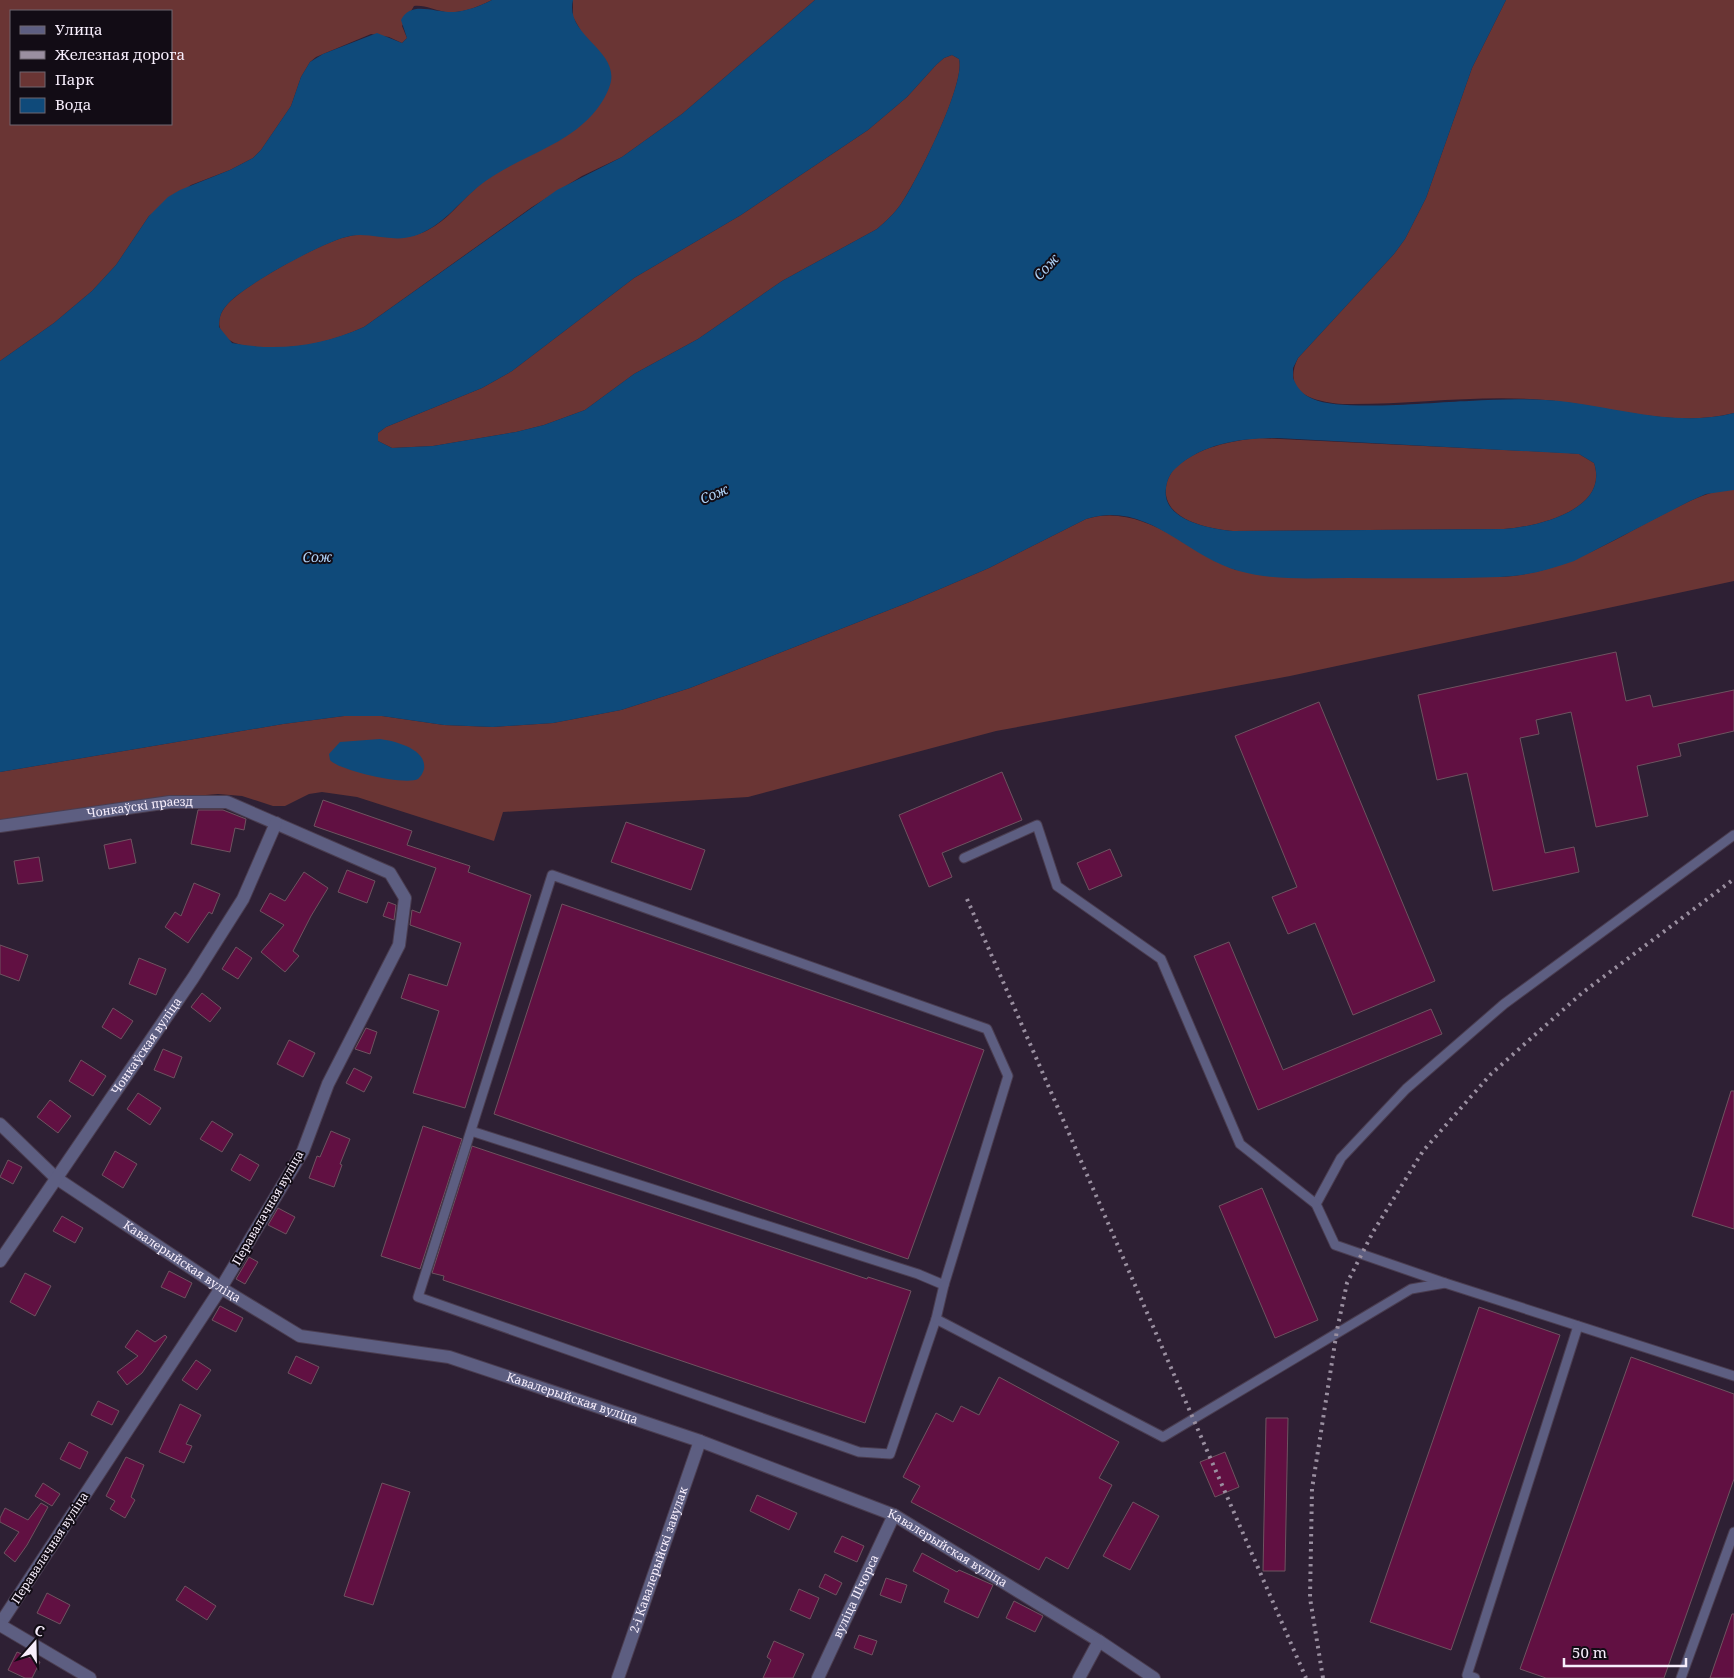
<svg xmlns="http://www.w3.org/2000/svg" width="1734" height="1678" font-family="'Noto Serif',serif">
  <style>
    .green { fill: #6a3534; fill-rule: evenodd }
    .water { fill: #0f4a7a; fill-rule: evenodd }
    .building { fill: #611042; stroke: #6e5360 }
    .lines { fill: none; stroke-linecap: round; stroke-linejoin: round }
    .service-casing { stroke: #4a3d50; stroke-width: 11 }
    .minor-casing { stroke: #4a3d50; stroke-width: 14 }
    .tertiary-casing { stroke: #4a3d50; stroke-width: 14 }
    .service { stroke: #5d5e81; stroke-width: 9 }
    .minor { stroke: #5d5e81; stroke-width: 12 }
    .tertiary { stroke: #5d5e81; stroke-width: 12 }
    .rail { stroke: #9a8fa0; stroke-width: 4; stroke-dasharray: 2.5 5; stroke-linecap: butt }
    .labels { text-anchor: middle; stroke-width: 4; stroke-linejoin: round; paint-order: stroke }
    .street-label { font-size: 12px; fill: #f7eefc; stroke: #120c15 }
    .water-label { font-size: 14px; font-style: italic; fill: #aed0f4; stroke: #120c15 }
  </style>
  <rect width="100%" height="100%" fill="#2e2034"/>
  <g class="green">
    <path d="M0,0h492c-14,7 -31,14 -47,12 -11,-2 -19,-7 -31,-6l-12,20 5,12 -5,5 -13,-6 -18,-3 -55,23 -6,5 -9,15 -10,29 -30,44 -8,8 -23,12 -39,15 -42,31 -33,49 -24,26 -38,32 -54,38zM11,11h160v113h-160z"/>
    <path d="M573,0h242l-133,114 -60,43 -40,19 -50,31 -168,120c-35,16 -69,23 -107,20 -14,-1 -29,-3 -36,-16 -4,-9 -1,-18 5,-25 15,-20 99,-66 124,-70 28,-5 49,9 78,-6 20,-10 33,-29 49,-43 20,-17 45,-28 68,-40l36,-116 -8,-14z"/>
    <path d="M1506,0h228v413c-63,16 -126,-8 -189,-13 -67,-6 -135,5 -202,4 -29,-2 -62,-11 -45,-46l96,-104 11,-15 21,-41 46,-130z"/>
    <path d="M952,55l7,4c7,25 -42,122 -58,145 -7,10 -15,17 -24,25l-95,52 -84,58 -64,35 -49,36 -41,15 -28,7 -83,14 -41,2 -14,-7v-8l8,-6 96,-39 30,-17 122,-93 107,-63 127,-85 39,-33 29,-32 8,-7z"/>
    <path d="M1259,438l309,15 11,1 15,9c16,47 -58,64 -90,66l-271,2c-24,-2 -71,-11 -67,-44 1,-8 5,-15 10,-20 23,-20 54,-26 83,-29z"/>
    <path d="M1723,490h11v91l-444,95 -294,55 -248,66 -245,15 -9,29 -137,-44 -35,-5 -13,2 -24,12h-12l-31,-10 -24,-2 -36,3 -182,33v-58l283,-48 61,-8h38l62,9 49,2 60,-4 68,-13 69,-22 222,-87 77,-33 97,-49c55,-17 102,31 150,51l264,7c59,-3 105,-32 156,-59 22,-11 42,-23 67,-28z"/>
  </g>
  <g class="water">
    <path d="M492,0h81c-9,37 51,51 36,88 -5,13 -14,25 -24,34 -30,28 -74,38 -106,64 -22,18 -37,41 -65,50 -22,7 -43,-4 -64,0 -24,4 -110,51 -124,70 -6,7 -7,13 -7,21l13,16c47,9 88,3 132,-16l193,-137 65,-33 60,-43 133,-114h691l-34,68 -46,130 -21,41 -11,15 -96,104 -5,10v10c4,10 10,17 20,21 29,13 121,3 156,2 33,-2 66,-3 99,1 55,7 110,25 166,11v77l-28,4 -16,7 -116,60c-25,9 -48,15 -74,16 -50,2 -101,1 -152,1 -36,0 -74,3 -109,-7 -55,-15 -91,-71 -153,-52l-97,49 -77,33 -222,87 -69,22 -68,13 -60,4 -49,-2 -62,-9h-38l-61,8 -283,48v-411l54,-38 38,-32 24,-26 33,-49 19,-19 12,-7 50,-20 23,-12 8,-8 30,-44 10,-29 9,-15 13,-8 54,-21 25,10 5,-5 -6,-18c10,-20 34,-7 53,-8 13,-1 26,-6 38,-12zM952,55l7,4c7,24 -42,122 -58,145 -7,10 -15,17 -24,25l-95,52 -84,58 -64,35 -49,36 -41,15 -28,7 -83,14 -41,2 -14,-7v-8l8,-6 96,-39 30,-17 122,-93 107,-63 127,-85 39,-33 29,-32 8,-7zM1277,438l302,16 15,9c16,47 -58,64 -90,66l-271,2c-23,-2 -72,-11 -67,-43 1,-8 4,-15 10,-20 27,-25 66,-30 101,-30z"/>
    <path d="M380,739c15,2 47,10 44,30 -1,4 -3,7 -6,10 -13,7 -80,-9 -88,-19l-1,-6 11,-12z"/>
  </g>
  <g class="building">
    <polygon points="1616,652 1626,701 1650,695 1653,707 1734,690 1734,731 1678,744 1681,756 1637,766 1648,816 1596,827 1571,712 1536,720 1539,734 1520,738 1545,853 1574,847 1579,872 1493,891 1467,773 1437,780 1418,695"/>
    <polygon points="1319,702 1435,981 1353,1015 1315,923 1288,934 1272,897 1297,887 1235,736"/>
    <polygon points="1002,772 1022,820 942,853 952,877 929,887 899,815"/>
    <polygon points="323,800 412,831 407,845 470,866 468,872 531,895 465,1108 413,1093 439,1011 401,998 409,974 447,986 461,943 410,925 412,910 420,913 436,868 314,826"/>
    <polygon points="198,810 223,810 246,819 244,830 235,828 230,852 191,844"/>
    <polygon points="626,822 705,850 691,890 611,862"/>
    <polygon points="131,839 136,863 109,869 104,845"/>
    <polygon points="1110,849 1122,876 1089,890 1077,863"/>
    <polygon points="39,857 43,881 18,884 14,861"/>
    <polygon points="347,870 375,881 367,903 338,892"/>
    <polygon points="304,872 328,888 311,916 293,951 299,956 285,972 261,952 284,925 260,911 270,893 285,901"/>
    <polygon points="194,883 220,894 212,914 209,912 188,943 165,927 175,912 181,916"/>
    <polygon points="388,902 396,905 394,920 383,916"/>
    <polygon points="562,904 984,1050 908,1259 494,1114"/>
    <polygon points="1229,942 1283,1070 1431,1009 1442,1034 1258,1110 1194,956"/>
    <polygon points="0,945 28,955 19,981 0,974"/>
    <polygon points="236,947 252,958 238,979 222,969"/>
    <polygon points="139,958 166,969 156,995 129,984"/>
    <polygon points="202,993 221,1008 210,1022 191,1007"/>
    <polygon points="113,1008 133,1021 121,1039 102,1027"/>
    <polygon points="366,1028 377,1032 370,1054 355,1049"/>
    <polygon points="289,1040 315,1053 303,1077 277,1064"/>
    <polygon points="163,1049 182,1057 174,1078 154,1070"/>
    <polygon points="81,1060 106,1076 93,1096 69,1081"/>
    <polygon points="354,1068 372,1077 364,1092 346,1083"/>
    <polygon points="1731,1091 1734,1091 1734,1229 1692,1216"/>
    <polygon points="138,1093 161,1108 150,1125 127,1109"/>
    <polygon points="50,1100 71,1116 58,1133 37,1117"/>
    <polygon points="212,1121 233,1134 222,1152 200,1139"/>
    <polygon points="423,1126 462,1139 420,1269 381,1256"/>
    <polygon points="331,1131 350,1139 340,1164 342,1165 334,1187 309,1178 317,1156 320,1157"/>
    <polygon points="472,1146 867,1279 868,1277 911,1291 865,1423 443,1280 444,1276 432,1273"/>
    <polygon points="115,1151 137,1164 123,1188 102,1175"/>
    <polygon points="240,1154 259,1165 250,1181 231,1170"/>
    <polygon points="8,1160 22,1167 13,1184 0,1177"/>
    <polygon points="1262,1188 1318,1320 1275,1338 1219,1206"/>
    <polygon points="278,1208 295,1217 286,1234 268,1225"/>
    <polygon points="62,1216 83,1228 75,1243 53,1231"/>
    <polygon points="249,1257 258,1262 245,1284 236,1279"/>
    <polygon points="169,1271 192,1283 185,1298 161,1287"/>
    <polygon points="25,1273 51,1286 35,1316 10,1302"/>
    <polygon points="220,1306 243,1318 236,1332 212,1320"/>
    <polygon points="1479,1307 1560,1335 1451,1650 1370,1622"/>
    <polygon points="137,1330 155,1342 165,1335 167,1337 142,1373 127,1385 117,1372 138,1356 125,1347"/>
    <polygon points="296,1356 319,1367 311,1384 288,1373"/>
    <polygon points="1631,1357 1734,1394 1734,1479 1664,1678 1546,1678 1520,1669"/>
    <polygon points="196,1360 211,1370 197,1390 182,1380"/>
    <polygon points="999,1377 1119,1442 1099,1478 1112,1485 1068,1569 1046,1557 1039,1570 911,1502 920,1486 903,1477 936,1413 953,1422 961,1406 979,1415"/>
    <polygon points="98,1401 119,1411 112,1425 91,1415"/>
    <polygon points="180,1404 201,1415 186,1444 192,1446 184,1463 159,1452"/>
    <polygon points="1266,1418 1288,1418 1285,1571 1263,1571"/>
    <polygon points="69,1442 88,1452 80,1469 60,1459"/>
    <polygon points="1225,1452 1239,1487 1215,1497 1200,1462"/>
    <polygon points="126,1457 144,1465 131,1497 135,1500 125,1518 110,1509 115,1501 106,1496"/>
    <polygon points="43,1483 60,1494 52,1506 35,1496"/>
    <polygon points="382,1483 410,1492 373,1605 344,1596"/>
    <polygon points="757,1495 797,1513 789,1530 750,1511"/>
    <polygon points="1133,1502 1159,1516 1130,1570 1103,1556"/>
    <polygon points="41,1503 48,1507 27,1545 15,1562 4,1553 19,1532 0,1522 0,1518 5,1508 28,1520"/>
    <polygon points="842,1536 864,1546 857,1562 834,1552"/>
    <polygon points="922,1553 957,1572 959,1570 993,1585 978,1618 944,1602 949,1590 913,1571"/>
    <polygon points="825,1574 842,1583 836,1595 819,1587"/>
    <polygon points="886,1578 907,1585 901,1603 880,1595"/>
    <polygon points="185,1586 216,1606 207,1620 176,1600"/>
    <polygon points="799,1589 819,1598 810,1619 790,1610"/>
    <polygon points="47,1593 70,1605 60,1624 37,1613"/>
    <polygon points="1014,1601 1043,1616 1035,1632 1006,1618"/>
    <polygon points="1732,1614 1734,1614 1734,1678 1710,1678"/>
    <polygon points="859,1635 877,1641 872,1655 854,1648"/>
    <polygon points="774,1641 804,1654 793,1678 763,1678 771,1660 767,1657"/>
    <polygon points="17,1652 40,1662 32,1678 25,1678 8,1670"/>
  </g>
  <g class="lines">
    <g class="service-casing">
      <g id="service">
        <polyline points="1734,835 1504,1004 1406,1089 1341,1158 1316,1204 1335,1245 1445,1283 1734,1376"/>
        <polyline points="964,858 1037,825 1057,886 1161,959 1240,1144 1316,1204"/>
        <polyline points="471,1131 918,1274 944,1285 1008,1076 987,1029 552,875 418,1297 859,1452 890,1454 936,1319 1163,1437 1411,1289 1445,1283"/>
        <polyline points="936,1319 944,1285"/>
        <polyline points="1475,1678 1467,1675 1578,1326"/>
        <polyline points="1681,1678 1734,1532"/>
      </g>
    </g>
    <g class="minor-casing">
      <g id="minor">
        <path id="s1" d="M0,826l170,-24h57l163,71 15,25 -6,47 -71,139 -25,67 -82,137 -221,336"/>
        <path id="s2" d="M0,1124l56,54 165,110 79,48 149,21 251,84 194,74 205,126 55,37"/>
        <path id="s3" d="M0,1261l193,-283 50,-79 33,-76"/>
        <polyline points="0,1625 90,1678"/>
        <path id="s4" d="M618,1678l82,-237"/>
        <path id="s5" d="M818,1678l76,-163"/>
      </g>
    </g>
    <g class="tertiary-casing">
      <polyline id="tertiary" points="1079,1678 1099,1641"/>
    </g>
    <use href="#service" class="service"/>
    <use href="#minor" class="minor"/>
    <use href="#tertiary" class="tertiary"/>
    <g class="rail">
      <polyline points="967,899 1306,1678"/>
      <polyline points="1323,1678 1310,1598 1312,1489 1337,1330 1347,1283 1373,1232 1423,1151 1491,1074 1582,993 1734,879"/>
    </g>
  </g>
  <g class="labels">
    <g class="street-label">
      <text dy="4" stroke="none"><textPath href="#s1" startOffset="141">Чонкаўскі праезд</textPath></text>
      <text dy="4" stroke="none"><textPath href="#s3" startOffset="260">Чонкаўская вуліца</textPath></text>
      <text transform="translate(268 1208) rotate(-60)" y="4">Перавалачная вуліца</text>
      <text dy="4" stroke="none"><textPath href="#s2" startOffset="229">Кавалерыйская вуліца</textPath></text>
      <text dy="4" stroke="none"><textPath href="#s2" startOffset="649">Кавалерыйская вуліца</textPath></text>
      <text transform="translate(50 1548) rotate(-57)" y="4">Перавалачная вуліца</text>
      <text dy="4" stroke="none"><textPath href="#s2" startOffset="1054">Кавалерыйская вуліца</textPath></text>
      <text dy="4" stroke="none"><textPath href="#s4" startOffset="125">2-і Кавалерыйскі завулак</textPath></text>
      <text dy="4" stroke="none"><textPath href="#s5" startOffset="90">вуліца Шчорса</textPath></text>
    </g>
    <g class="water-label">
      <text transform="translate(1046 267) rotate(-47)" y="5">Сож</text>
      <text transform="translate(714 494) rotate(-23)" y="5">Сож</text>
      <text transform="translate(317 557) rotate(-1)" y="5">Сож</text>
    </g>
  </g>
  <rect x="10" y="10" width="162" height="115" fill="#120c15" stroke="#6e6671"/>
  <rect x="20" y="26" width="25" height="8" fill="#5d5e81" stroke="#6e6671"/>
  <text x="55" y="35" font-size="15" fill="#f7eefc">Улица</text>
  <rect x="20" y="51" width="25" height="8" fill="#9a8fa0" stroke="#6e6671"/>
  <text x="55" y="60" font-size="15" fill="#f7eefc">Железная дорога</text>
  <rect x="20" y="72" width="25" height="15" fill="#6a3534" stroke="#6e6671"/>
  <text x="55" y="85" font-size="15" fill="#f7eefc">Парк</text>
  <rect x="20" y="98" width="25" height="15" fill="#0f4a7a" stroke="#6e6671"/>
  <text x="55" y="110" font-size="15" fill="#f7eefc">Вода</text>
  <g transform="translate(35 1643) rotate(20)" stroke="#120c15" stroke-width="4" paint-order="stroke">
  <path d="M0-4L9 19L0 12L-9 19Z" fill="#f7eefc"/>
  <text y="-8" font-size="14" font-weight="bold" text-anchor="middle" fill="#f7eefc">С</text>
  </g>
  <path d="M1564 1658v8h122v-8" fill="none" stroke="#f7eefc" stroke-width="2.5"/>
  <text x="1572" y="1658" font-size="15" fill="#f7eefc" stroke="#120c15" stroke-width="4" paint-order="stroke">50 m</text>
</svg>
